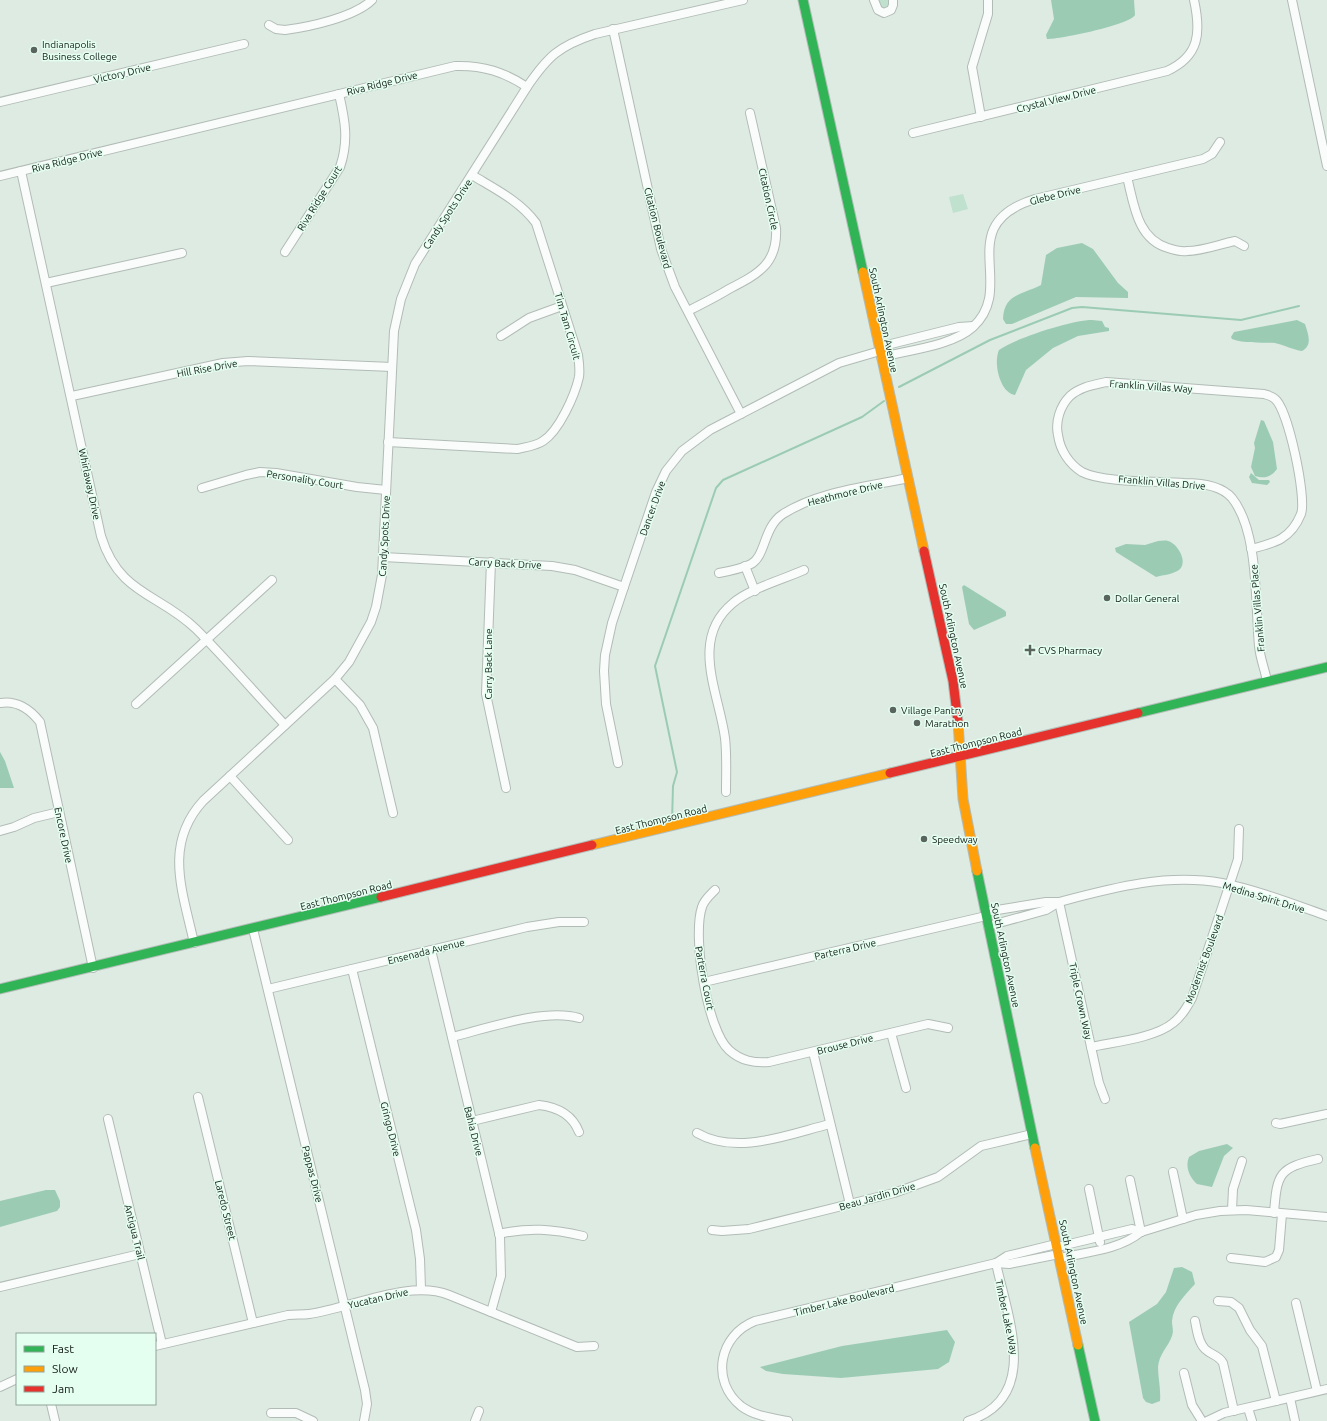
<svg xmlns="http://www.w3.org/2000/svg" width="1327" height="1421" font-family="Ubuntu,sans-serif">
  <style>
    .green { fill: #bfe1ce }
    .water { fill: #9ccbb3 }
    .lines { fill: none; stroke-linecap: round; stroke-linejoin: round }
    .stream { stroke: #9ccbb3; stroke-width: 2 }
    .street-casing { stroke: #b2bcb6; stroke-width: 10 }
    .fast-casing { stroke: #b2bcb6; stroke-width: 11 }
    .slow-casing { stroke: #b2bcb6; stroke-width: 11 }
    .jam-casing { stroke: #b2bcb6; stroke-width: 11 }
    .street { stroke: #fafcfb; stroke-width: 8 }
    .fast { stroke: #30b455; stroke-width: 9 }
    .slow { stroke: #ff9f0a; stroke-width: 9 }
    .jam { stroke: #e5322d; stroke-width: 9 }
    .poi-dot { fill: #5a645e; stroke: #e4fef0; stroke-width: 1.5 }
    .labels { text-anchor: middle; stroke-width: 3; stroke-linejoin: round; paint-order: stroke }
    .poi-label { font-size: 10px; fill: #131c17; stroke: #e4fef0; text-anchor: start }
    .street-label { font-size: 10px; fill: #131c17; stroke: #e4fef0 }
  </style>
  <rect width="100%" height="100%" fill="#ddebe3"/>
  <g class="green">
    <polygon points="874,0 893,0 886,12"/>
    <polygon points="963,194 968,209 953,213 949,197"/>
  </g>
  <g class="water">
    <path d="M1051,0h83l1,15c-6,10 -74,24 -88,24l-1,-4 8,-16z"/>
    <path d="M1082,243l11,6 25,34 10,9v6l-52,-1 -64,27h-6l-3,-5c1,-25 18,-24 38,-34l5,-30 11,-7z"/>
    <path d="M1092,320l10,1 3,6 4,1v3l-31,5 -25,12 -27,22 -11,25c-15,-2 -22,-32 -16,-45 17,-12 73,-30 93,-30z"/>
    <path d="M1297,320l8,4c3,10 8,21 -3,27 -9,-1 -17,-6 -27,-8 -14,-1 -30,1 -43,-4l-1,-2 3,-5z"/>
    <path d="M1261,420l3,1 9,21 4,27c-6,8 -12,10 -22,7l-4,-9 4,-19 -1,-5z"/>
    <polygon points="1251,473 1259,480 1269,480 1270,482 1267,485 1252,483 1249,477"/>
    <path d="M1158,541c3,0 7,-1 10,0 9,2 20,20 12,28 -5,5 -17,6 -24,8l-40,-25 -1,-4 11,-4 19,1z"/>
    <polygon points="964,585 1004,610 1006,612 1006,616 974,630 969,624 962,587"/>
    <polygon points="0,752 5,761 14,788 0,788"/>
    <path d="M1227,1144l6,4 -9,8 -12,31 -15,-3c-8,-7 -12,-18 -8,-27l10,-6z"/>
    <polygon points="46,1190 55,1190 60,1201 60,1207 57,1211 0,1227 0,1201"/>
    <path d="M1182,1267l10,5 3,12c-9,10 -22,22 -23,37 0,6 2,9 0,15 -4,11 -13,18 -14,31 0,11 3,22 2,34l-8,3 -6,-2 -3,-4 -14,-76 28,-18 9,-12 8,-24z"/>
    <polygon points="947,1330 955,1342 949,1362 938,1369 841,1378 783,1374 766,1371 760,1367 842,1346"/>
  </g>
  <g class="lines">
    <g class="stream">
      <polyline points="899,387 990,340 1072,308 1082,307 1241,320 1299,306"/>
      <polyline points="672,822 673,786 677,772 655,666 716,488 723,480 862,417 884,401"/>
    </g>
    <g class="street-casing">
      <g id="street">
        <polyline points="874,0 878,10 884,13 891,10 893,5 893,0"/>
        <polyline points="1292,0 1327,166"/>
        <path d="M269,25l7,4 9,1c24,-3 70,-13 87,-30"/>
        <polyline points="613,29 661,249 675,287 741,414"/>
        <polyline points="0,102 244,44"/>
        <polyline points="981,117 972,67 988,14 988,0"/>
        <path d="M913,133l254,-62c33,-15 34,-39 27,-71"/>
        <path d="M21,171l80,365c18,59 58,57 95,93 31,31 60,65 89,96"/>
        <path d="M0,176l455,-110c28,-1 49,6 72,21"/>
        <path d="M1127,177c7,27 10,62 41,71 6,2 13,4 19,3 16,0 33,-7 48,-10l9,5"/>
        <path d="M285,252l55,-85c9,-26 5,-47 -1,-73"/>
        <polyline points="46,283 182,253"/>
        <path d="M688,311c14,-7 28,-14 41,-22 29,-15 49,-25 47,-61l-26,-115"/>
        <polyline points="501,336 529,318 562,306"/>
        <polyline points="879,347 959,327 973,326"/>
        <path d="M881,357c28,-7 71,-11 92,-30 45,-41 -22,-102 62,-128l168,-40 9,-5 8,-12"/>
        <polyline points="72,396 223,363 248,361 392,367"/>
        <path d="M388,442l129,7c9,-2 19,-3 26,-8 16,-10 32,-46 36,-64 1,-7 0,-15 -1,-22l-42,-132c-16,-22 -41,-34 -64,-48"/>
        <polyline points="202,488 246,475 260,472 276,473 357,487 386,490"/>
        <path d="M1251,549c24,-6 40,-10 50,-35 6,-16 -13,-105 -26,-115 -3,-3 -8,-4 -11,-5l-158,-12c-13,3 -26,5 -36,14 -10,10 -15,26 -12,39 2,15 11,29 24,37 21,11 77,9 102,11 16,0 37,2 48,15 27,34 23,105 27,148 1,12 6,24 8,35"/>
        <polyline points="383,557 552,566 575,570 624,587"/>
        <polyline points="491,562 486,694 506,788"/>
        <polyline points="745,566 755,591"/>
        <path d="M719,573c11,-2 22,-4 32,-9 15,-8 12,-37 32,-50 36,-23 84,-27 125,-36"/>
        <polyline points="335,679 360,705 373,728 393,813"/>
        <path d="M0,703c16,-3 30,6 40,19l53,246"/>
        <polyline points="136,704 272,580"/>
        <polyline points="618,763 606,704 604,671 605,655 612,623 624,587 656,492 666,471 682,451 710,430 839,363 880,351"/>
        <polyline points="230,776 288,840"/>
        <path d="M726,792c0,-18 1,-37 -1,-54 -6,-45 -36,-99 8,-135 16,-14 51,-24 71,-33"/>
        <polyline points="0,831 14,827 34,818 59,812"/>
        <path d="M715,890c-5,5 -11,10 -13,17 -10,29 5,123 27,143 12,11 25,13 40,12l159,-38 20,4"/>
        <polyline points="985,912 1046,902 1059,902 1046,910 988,926"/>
        <polyline points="253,929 365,1390 367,1404 364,1421"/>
        <path d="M194,943c-11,-51 -31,-98 9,-142l132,-122 14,-17 22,-40 5,-15 6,-32 12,-244 7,-32 14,-35 112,-177c21,-31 32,-41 68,-53l148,-34"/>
        <polyline points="431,950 500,1237 501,1276 491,1312"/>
        <polyline points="352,969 416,1230 420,1259 421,1289"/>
        <polyline points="704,982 986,916"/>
        <polyline points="268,989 527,927 559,922 584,922"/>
        <polyline points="891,1033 906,1088"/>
        <path d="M452,1037c36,-9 93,-29 127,-19"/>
        <path d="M1091,1047c23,-5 64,-9 82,-24 9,-7 14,-16 19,-25l46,-139 1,-30"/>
        <polyline points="813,1052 850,1204"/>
        <polyline points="198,1097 253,1323"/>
        <path d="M1105,1099l-6,-16 -40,-181c53,-14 107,-29 163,-19 35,7 71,21 105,33"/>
        <polyline points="108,1119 162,1344"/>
        <path d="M472,1121l67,-16c18,2 33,9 40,27"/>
        <polyline points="1276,1123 1280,1124 1327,1114"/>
        <path d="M697,1133c40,23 92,1 133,-9"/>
        <polyline points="1173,1172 1183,1219"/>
        <polyline points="1130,1180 1141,1232"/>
        <polyline points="1089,1189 1100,1242"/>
        <polyline points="1232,1210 1233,1189 1242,1161"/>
        <path d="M1274,1213c3,-40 5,-45 44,-54"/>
        <polyline points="712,1230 722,1231 749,1229 894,1193 938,1177 981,1146 1032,1134"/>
        <path d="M499,1234c30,-7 54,-5 84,2"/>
        <polyline points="1057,1247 1132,1229 1141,1232"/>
        <path d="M1060,1258c27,-6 59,-8 81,-26l55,-17 24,-4 26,-1 81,7"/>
        <polyline points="1231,1258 1265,1262 1276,1257 1279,1250 1282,1214"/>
        <polyline points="996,1263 1007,1256 1056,1244"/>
        <polyline points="0,1287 140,1254"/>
        <polyline points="1218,1301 1231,1302 1239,1308 1250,1330 1262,1346 1276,1401"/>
        <polyline points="1296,1303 1317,1391"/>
        <path d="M1195,1321c2,9 3,21 10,28 6,6 14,6 18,14l11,48"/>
        <path d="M155,1346l133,-31c7,-1 14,0 21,-1 42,-6 100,-35 140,-19l128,52 17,-1"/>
        <polyline points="1184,1373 1192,1405 1202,1421"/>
        <polyline points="0,1387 17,1379"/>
        <polyline points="1290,1398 1295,1421"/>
        <polyline points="51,1404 55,1421"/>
        <polyline points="1248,1408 1252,1421"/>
        <polyline points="271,1413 296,1413 313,1421"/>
        <polyline points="475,1421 479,1411"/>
        <path d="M788,1421c-16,-3 -34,-5 -47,-15 -31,-25 -22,-71 14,-85l241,-58 13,1 50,-10"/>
        <path d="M968,1421c74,-23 39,-105 28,-158"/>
        <polyline points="1207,1421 1224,1413 1327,1389"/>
      </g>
    </g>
    <g class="fast-casing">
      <g id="fast">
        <polyline points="803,0 863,272"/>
        <polyline points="1138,713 1327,667"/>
        <polyline points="977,871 1035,1148"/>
        <polyline points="0,989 381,897"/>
        <polyline points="1078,1345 1095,1421"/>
      </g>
    </g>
    <g class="slow-casing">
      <g id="slow">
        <polyline points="863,272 924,551"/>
        <polyline points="958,722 963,799 977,871"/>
        <polyline points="592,845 890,773"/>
        <polyline points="1035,1148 1078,1345"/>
      </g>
    </g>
    <g class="jam-casing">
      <g id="jam">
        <polyline points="924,551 953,681 958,722"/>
        <polyline points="890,773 1138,713"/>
        <polyline points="381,897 592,845"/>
      </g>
    </g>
    <use href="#street" class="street"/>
    <use href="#fast" class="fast"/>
    <use href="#slow" class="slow"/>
    <use href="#jam" class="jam"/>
  </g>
  <g class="poi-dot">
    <circle cx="34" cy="50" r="4"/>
    <circle cx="1107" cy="598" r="4"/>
    <path d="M1028 644h4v4h4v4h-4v4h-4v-4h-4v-4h4z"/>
    <circle cx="893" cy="710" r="4"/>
    <circle cx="917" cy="723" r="4"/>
    <circle cx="924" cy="839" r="4"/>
  </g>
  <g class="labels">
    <g class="poi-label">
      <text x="42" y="48">Indianapolis<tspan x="42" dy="12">Business College</tspan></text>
      <text x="1115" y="602">Dollar General</text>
      <text x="1038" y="654">CVS Pharmacy</text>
      <text x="901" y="714">Village Pantry</text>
      <text x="925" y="727">Marathon</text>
      <text x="932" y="843">Speedway</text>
    </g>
    <g class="street-label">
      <text transform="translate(122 73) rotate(-13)" y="4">Victory Drive</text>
      <text transform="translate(382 83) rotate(-14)" y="4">Riva Ridge Drive</text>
      <text transform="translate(1056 99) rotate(-14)" y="4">Crystal View Drive</text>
      <text transform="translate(67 160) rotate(-14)" y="4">Riva Ridge Drive</text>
      <text transform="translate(1055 195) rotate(-14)" y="4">Glebe Drive</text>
      <text transform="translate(319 198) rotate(-58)" y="4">Riva Ridge Court</text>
      <text transform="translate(769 199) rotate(78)" y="4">Citation Circle</text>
      <text transform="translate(447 214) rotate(-57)" y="4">Candy Spots Drive</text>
      <text transform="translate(658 228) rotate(76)" y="4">Citation Boulevard</text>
      <text transform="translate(884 320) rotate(78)" y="4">South Arlington Avenue</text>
      <text transform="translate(568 326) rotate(74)" y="4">Tim Tam Circuit</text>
      <text transform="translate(207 368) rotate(-10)" y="4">Hill Rise Drive</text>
      <text transform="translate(1151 386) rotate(4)" y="4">Franklin Villas Way</text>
      <text transform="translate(305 479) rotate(9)" y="4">Personality Court</text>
      <text transform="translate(1162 482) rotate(5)" y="4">Franklin Villas Drive</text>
      <text transform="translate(90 484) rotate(78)" y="4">Whirlaway Drive</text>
      <text transform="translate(845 493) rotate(-14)" y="4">Heathmore Drive</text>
      <text transform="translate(652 508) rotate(-70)" y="4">Dancer Drive</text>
      <text transform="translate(384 536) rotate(-87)" y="4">Candy Spots Drive</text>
      <text transform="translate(505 563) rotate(3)" y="4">Carry Back Drive</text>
      <text transform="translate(1257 608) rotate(-95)" y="4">Franklin Villas Place</text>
      <text transform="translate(954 636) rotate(78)" y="4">South Arlington Avenue</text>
      <text transform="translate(488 664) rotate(-90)" y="4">Carry Back Lane</text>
      <text transform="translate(976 742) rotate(-14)" y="4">East Thompson Road</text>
      <text transform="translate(661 819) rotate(-14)" y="4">East Thompson Road</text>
      <text transform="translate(64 835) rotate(78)" y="4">Encore Drive</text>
      <text transform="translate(346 895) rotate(-14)" y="4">East Thompson Road</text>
      <text transform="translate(1264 897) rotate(17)" y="4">Medina Spirit Drive</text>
      <text transform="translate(845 949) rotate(-13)" y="4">Parterra Drive</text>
      <text transform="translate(426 951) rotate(-14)" y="4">Ensenada Avenue</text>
      <text transform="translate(1006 955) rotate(78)" y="4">South Arlington Avenue</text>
      <text transform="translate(1204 959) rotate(-70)" y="4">Modernist Boulevard</text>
      <text transform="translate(705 978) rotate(79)" y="4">Parterra Court</text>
      <text transform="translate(1081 1001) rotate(78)" y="4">Triple Crown Way</text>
      <text transform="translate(845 1044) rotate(-14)" y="4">Brouse Drive</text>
      <text transform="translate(391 1129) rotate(76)" y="4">Gringo Drive</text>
      <text transform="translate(474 1131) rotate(76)" y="4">Bahia Drive</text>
      <text transform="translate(313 1174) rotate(76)" y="4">Pappas Drive</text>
      <text transform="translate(877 1196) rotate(-16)" y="4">Beau Jardin Drive</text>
      <text transform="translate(226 1210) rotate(76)" y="4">Laredo Street</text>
      <text transform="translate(135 1232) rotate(76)" y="4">Antigua Trail</text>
      <text transform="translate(1074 1272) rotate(78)" y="4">South Arlington Avenue</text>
      <text transform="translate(378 1298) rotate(-13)" y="4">Yucatan Drive</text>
      <text transform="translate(844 1300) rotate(-14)" y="4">Timber Lake Boulevard</text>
      <text transform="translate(1007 1317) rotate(78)" y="4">Timber Lake Way</text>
    </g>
  </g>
  <rect x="16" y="1333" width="140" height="72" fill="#e4fef0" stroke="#90a499"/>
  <rect x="24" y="1346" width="20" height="6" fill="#30b455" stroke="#90a499"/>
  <text x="52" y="1353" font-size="12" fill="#131c17">Fast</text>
  <rect x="24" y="1366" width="20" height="6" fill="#ff9f0a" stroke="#90a499"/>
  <text x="52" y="1373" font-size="12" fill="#131c17">Slow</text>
  <rect x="24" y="1386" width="20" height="6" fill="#e5322d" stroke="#90a499"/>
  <text x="52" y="1393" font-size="12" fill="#131c17">Jam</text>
</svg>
